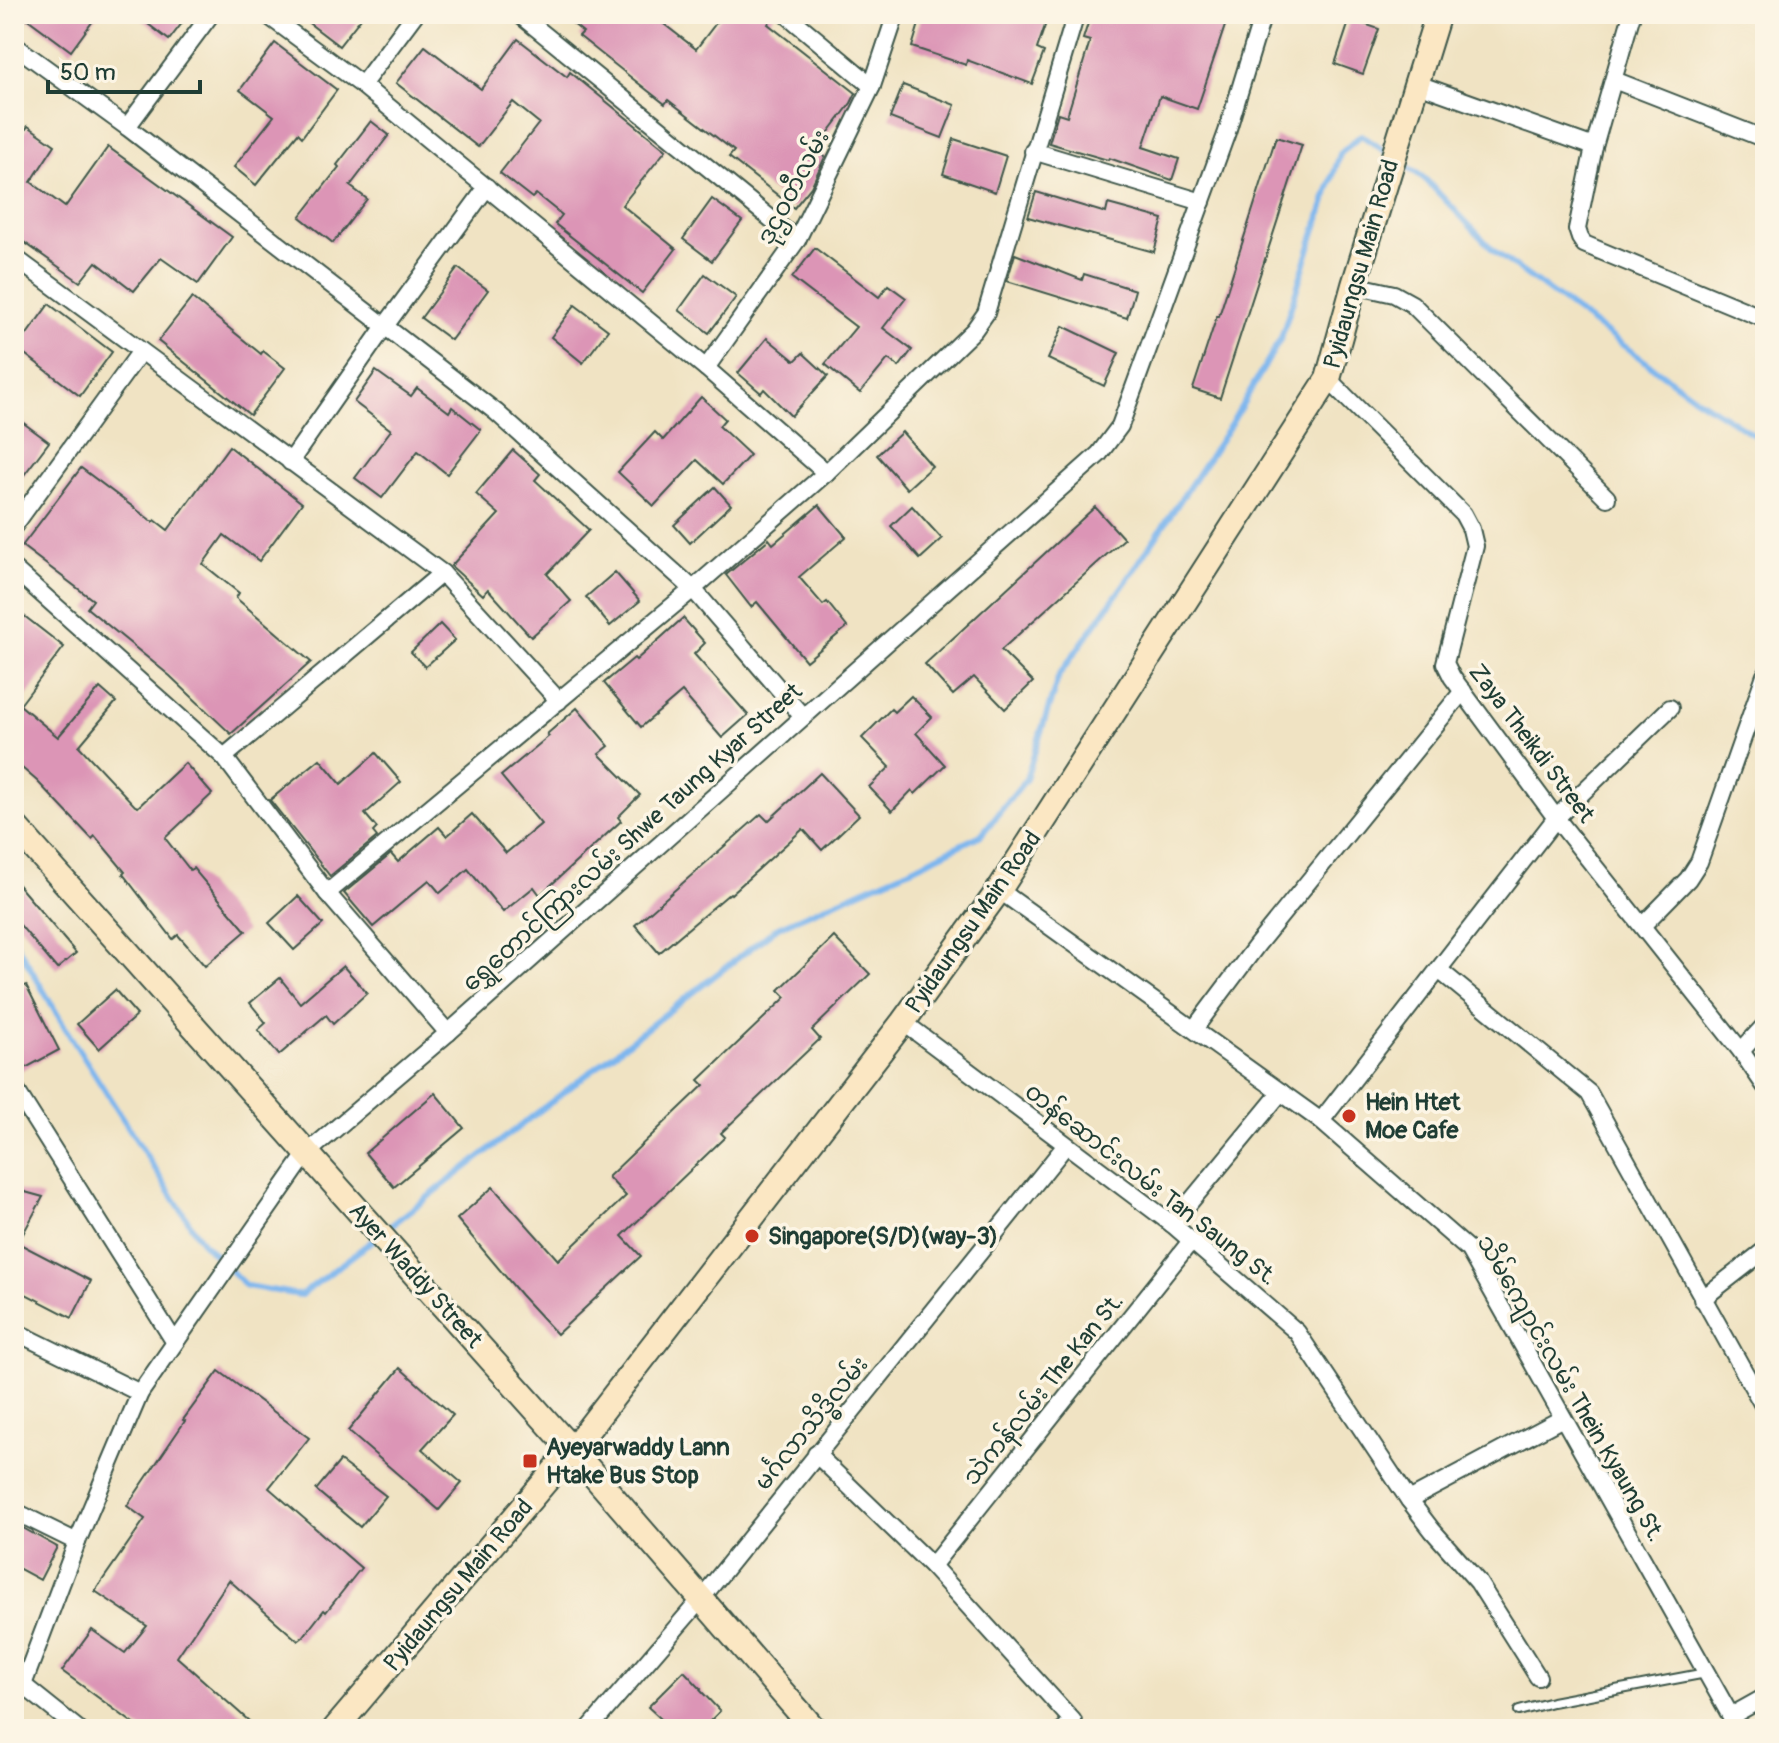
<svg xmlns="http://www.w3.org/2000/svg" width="1779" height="1743" font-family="Pangolin,'Noto Sans Myanmar',sans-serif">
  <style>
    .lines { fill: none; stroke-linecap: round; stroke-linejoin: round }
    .stream { stroke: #7db6ee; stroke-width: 6 }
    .building { fill: #dc95b6 }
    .lane-casing { stroke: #3e5649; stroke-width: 12 }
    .street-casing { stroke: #3e5649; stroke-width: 20 }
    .secondary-casing { stroke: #3e5649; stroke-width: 28 }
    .lane { stroke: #fff; stroke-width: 8 }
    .street { stroke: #fff; stroke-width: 16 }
    .secondary { stroke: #fbe7c3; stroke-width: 24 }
    .poi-dot { fill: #c8321e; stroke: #fcf5e5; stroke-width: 3 }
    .labels { text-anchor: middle; stroke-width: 7; stroke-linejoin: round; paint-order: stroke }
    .street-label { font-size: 24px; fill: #1f3d34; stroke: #fcf5e5 }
    .poi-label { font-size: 24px; font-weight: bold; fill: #1f3d34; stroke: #fcf5e5; text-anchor: start }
  </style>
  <rect width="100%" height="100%" fill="#fcf5e5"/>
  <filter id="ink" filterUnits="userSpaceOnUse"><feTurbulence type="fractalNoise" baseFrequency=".0125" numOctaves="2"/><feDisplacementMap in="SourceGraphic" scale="16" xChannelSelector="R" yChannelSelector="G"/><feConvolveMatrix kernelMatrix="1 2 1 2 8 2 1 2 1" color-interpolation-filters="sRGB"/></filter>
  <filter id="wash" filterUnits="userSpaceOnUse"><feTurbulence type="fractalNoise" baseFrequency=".006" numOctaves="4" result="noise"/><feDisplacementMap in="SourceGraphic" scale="32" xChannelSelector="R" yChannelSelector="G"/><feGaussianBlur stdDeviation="1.8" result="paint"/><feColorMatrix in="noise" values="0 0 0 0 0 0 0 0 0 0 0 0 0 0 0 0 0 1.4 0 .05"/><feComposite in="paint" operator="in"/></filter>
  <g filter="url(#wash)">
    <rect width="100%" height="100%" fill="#f0e3c3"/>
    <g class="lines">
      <g class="stream">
        <polyline points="1398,160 1425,179 1495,252 1694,397 1765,442"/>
        <polyline points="14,940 70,1036 201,1241 246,1286 301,1295 376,1238"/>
        <polyline points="384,1231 778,927 913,868 981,835 1026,779 1059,675 1130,576 1231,424 1281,338 1340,154 1361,135 1389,154"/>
      </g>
    </g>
    <g id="blocks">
      <g class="building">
        <polygon points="21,14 98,14 71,51"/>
        <polygon points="135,14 189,14 169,40"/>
        <polygon points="297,14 364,14 339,46"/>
        <polygon points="561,14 651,14 696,49 723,14 775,14 768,24 856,93 851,103 816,149 825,157 811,187 794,208 729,157 734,151 668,100 665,104 633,79 579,36 583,32"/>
        <polygon points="922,14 1049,14 1037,49 1044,52 1032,84 967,60 966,65 912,47"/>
        <polygon points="1091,14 1229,14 1197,109 1160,96 1143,147 1179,159 1172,180 1109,158 1108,160 1049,143 1058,113 1067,116 1090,41 1083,39"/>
        <polygon points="1350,19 1379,29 1363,74 1335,64"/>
        <polygon points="518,39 567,77 570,72 666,150 622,205 676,249 642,293 555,224 562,215 536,194 532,198 500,173 539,123 513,102 478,147 396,83 425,46 481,89"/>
        <polygon points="275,43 337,90 302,137 298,133 256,185 234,167 274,116 240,90"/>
        <polygon points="903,85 955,105 942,138 890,118"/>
        <polygon points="371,121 389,135 350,186 367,199 333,243 300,217 339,167 337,165"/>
        <polygon points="28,126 55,145 31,182 65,207 108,147 232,237 198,284 161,258 134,291 96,262 80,282 14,235 14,147"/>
        <polygon points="1276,137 1302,145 1220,398 1193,389 1217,316 1219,316"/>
        <polygon points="954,139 1006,156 995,192 943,174"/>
        <polygon points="1036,192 1106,213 1108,204 1163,219 1154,252 1028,217"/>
        <polygon points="712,199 742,221 712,261 683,239"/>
        <polygon points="815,248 879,297 888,285 906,298 883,328 912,350 899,367 888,359 860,393 825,364 856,327 792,278"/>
        <polygon points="1015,254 1082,280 1084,274 1135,290 1127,318 1007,281"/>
        <polygon points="458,268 488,290 451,340 421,318"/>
        <polygon points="705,274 736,297 709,333 679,310"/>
        <polygon points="192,298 261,354 263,351 285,368 250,415 158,341"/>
        <polygon points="49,304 112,352 80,396 17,348"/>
        <polygon points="575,305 608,330 583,363 551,337"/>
        <polygon points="1063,326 1119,353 1104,386 1048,359"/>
        <polygon points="767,338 795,361 803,353 828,376 791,416 764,389 761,393 738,373"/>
        <polygon points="376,371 411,396 417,388 449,412 452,407 481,430 447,474 418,451 382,498 355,478 391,430 354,402"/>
        <polygon points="701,397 725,419 719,426 750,455 723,484 697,460 654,506 618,472 655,432 663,440"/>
        <polygon points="14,416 49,442 14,488"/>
        <polygon points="902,432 932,466 907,489 877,455"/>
        <polygon points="229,446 302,503 259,561 224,535 203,564 239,593 236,598 311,662 231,734 170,676 87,608 93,600 22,546 81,468 153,522 155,520 168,530"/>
        <polygon points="513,450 540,474 535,480 589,530 547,574 571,601 531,637 488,589 483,595 451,566 499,514 476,494"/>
        <polygon points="715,487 731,505 690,543 674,525"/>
        <polygon points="819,505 846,537 799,577 823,605 827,602 847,627 806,661 757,602 751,607 726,575 769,539 773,544"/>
        <polygon points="912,506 942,539 920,559 891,526"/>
        <polygon points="1095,507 1124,539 1001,650 1033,682 1005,709 974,677 953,695 925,664"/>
        <polygon points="615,572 640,601 610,626 586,597"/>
        <polygon points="14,608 64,647 20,705 58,737 100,688 116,702 79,746 135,806 138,807 185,763 212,794 165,838 190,870 193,868 246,931 205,966 178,935 173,939 123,874 125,872 95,836 92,839 37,781 14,761"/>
        <polygon points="683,618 705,643 694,654 748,715 722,738 682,692 641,727 604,683 634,658 636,660"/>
        <polygon points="440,624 455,640 425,667 411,652"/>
        <polygon points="911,696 932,717 916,733 945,765 915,794 912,790 892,811 869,787 890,767 862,738 891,709 894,712"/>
        <polygon points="577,708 609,746 599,754 640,795 618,817 621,821 540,895 534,887 503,912 468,869 440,893 429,880 373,927 344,893 391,854 398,862 439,827 447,836 472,814 506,853 541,824 501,776 549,736 547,734"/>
        <polygon points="376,753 401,782 365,814 377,828 373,832 377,837 330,876 270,800 320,759 341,784"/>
        <polygon points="820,773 859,815 822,850 803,829 731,894 730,893 659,953 635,925 761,814 768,821"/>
        <polygon points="14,880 76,953 57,969 14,918"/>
        <polygon points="298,896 323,924 294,950 269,923"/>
        <polygon points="834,937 870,974 812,1030 820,1039 721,1133 725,1137 622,1236 641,1256 557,1334 521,1295 457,1219 493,1187 558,1260 626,1196 608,1177 704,1085 699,1080 786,997 779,990"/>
        <polygon points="343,966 367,993 333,1024 326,1015 279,1055 258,1030 266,1023 250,1003 280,978 300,1003"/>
        <polygon points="26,985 59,1050 20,1071 14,1059 14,991"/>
        <polygon points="115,990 137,1015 99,1049 77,1024"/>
        <polygon points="435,1093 464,1128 394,1187 365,1153"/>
        <polygon points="14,1189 43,1197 18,1243 91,1281 72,1318 14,1288"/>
        <polygon points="400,1368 453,1415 422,1449 462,1483 439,1510 348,1431"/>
        <polygon points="219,1371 309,1438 269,1488 361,1568 326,1612 324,1610 303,1637 298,1641 229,1580 177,1657 258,1729 141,1729 62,1671 92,1630 125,1653 147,1626 95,1591 145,1519 127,1506 185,1421 183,1420"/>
        <polygon points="340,1461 386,1496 360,1527 316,1490"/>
        <polygon points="14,1523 57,1547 40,1580 14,1566"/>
        <polygon points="684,1671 701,1689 700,1690 720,1711 702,1729 672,1729 648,1707"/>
      </g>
    </g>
  </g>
  <g filter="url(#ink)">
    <use href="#blocks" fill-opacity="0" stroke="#3e5649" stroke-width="2"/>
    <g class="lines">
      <g class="lane-casing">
        <polyline id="lane" points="1519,1711 1552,1702 1706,1673"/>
      </g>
      <g class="street-casing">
        <g id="street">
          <polyline points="266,14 362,85 706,368 826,473"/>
          <polyline points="519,14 797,240"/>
          <polyline points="786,14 872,86"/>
          <polyline points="1632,14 1594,147 1577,229 1580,238 1584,244 1765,319"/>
          <polyline points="14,45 127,127 496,412 693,589 803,717"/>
          <polyline points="1614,80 1765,139"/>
          <polyline points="1415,83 1594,147"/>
          <polyline points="362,85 415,14"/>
          <polyline points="127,127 211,14"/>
          <polyline points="1033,151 1202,202"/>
          <polyline points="14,257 442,573 559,701"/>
          <polyline points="1354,285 1394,294 1412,304 1607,498"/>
          <polyline points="706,368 797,240 872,86 896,14"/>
          <polyline points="1328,379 1463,514 1471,529 1475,546 1445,663 1452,677 1556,818 1741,1051 1765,1086"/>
          <polyline points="290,462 385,326 487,187"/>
          <polyline points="14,526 141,351"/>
          <polyline points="14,569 224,757 327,893 448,1033"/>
          <polyline points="224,757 442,573"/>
          <polyline points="999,890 1321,1121 1469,1250 1738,1729"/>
          <polyline points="327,893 693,589 826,473 974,330 986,313 1076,14"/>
          <polyline points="1643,925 1688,879 1699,862 1765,675"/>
          <polyline points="1439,970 1589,1093 1765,1409"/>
          <polyline points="903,1022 1172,1224 1297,1332 1409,1500 1563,1418"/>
          <polyline points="1194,1029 1257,945 1463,691"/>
          <polyline points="1741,1051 1765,1025"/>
          <polyline points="14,1087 174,1341"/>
          <polyline points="1321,1121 1556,818 1670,708"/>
          <polyline points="1172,1224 1281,1092"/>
          <polyline points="1702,1299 1765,1250"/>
          <polyline points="14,1331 140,1393"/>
          <polyline points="816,1454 932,1566 1073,1721 1064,1729"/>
          <polyline points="1409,1500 1432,1530 1478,1582 1538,1677"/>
          <polyline points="14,1511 77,1542"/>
          <polyline points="932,1566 1191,1241"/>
          <polyline points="15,1681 23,1685 78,1729"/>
          <polyline points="14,1697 23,1685 77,1542 140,1393 307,1153 448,1033 1099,454 1120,426 1227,132 1263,14"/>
          <polyline points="1731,1716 1765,1697"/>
          <polyline points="589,1729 701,1599 1066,1145"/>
        </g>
      </g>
      <g class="secondary-casing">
        <g id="secondary">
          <polyline points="14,825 572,1450 814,1729"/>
          <polyline points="335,1729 572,1450 903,1022 999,890 1328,379 1354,285 1438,14"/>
        </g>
      </g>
      <use href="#lane" class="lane"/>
      <use href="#street" class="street"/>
      <use href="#secondary" class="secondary"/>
    </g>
  </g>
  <g class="poi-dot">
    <circle cx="1349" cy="1116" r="8"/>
    <circle cx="752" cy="1236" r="8"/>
    <rect x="522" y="1453" width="16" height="16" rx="4"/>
  </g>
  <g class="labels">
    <g class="street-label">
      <text transform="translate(793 187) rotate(-62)" y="8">ဒုဌဝတီလမ်း</text>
      <text transform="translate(1361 264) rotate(-74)" y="8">Pyidaungsu Main Road</text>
      <text transform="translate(1532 743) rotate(53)" y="8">Zaya Theikdi Street</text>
      <text transform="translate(632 837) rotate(-42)" y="8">ရွှေတောင်ကြားလမ်း Shwe Taung Kyar Street</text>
      <text transform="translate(973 922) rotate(-55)" y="8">Pyidaungsu Main Road</text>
      <text transform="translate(1151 1184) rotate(38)" y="8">တန်ဆောင်းလမ်း Tan Saung St.</text>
      <text transform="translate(416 1275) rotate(48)" y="8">Ayer Waddy Street</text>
      <text transform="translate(1571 1388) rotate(60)" y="8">သိမ်ကျောင်းလမ်း Thein Kyaung St.</text>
      <text transform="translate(1043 1389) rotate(-51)" y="8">သဲကန်လမ်း The Kan St.</text>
      <text transform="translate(811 1423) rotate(-51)" y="8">မင်္ဂလာသိဒ္ဓိလမ်း</text>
      <text transform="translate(458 1585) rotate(-50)" y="8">Pyidaungsu Main Road</text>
    </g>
    <g class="poi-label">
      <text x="1365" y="1110">Hein Htet<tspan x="1365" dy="28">Moe Cafe</tspan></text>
      <text x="768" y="1244">Singapore(S/D)(way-3)</text>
      <text x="546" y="1455">Ayeyarwaddy Lann<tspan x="546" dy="28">Htake Bus Stop</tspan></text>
    </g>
  </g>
  <rect width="1779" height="1743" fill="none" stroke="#fcf5e5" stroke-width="48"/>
  <path d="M48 80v12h152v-12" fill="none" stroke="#1f3d34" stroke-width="4"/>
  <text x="60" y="80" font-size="24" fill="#1f3d34" stroke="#fcf5e5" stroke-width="6" paint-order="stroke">50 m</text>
</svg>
